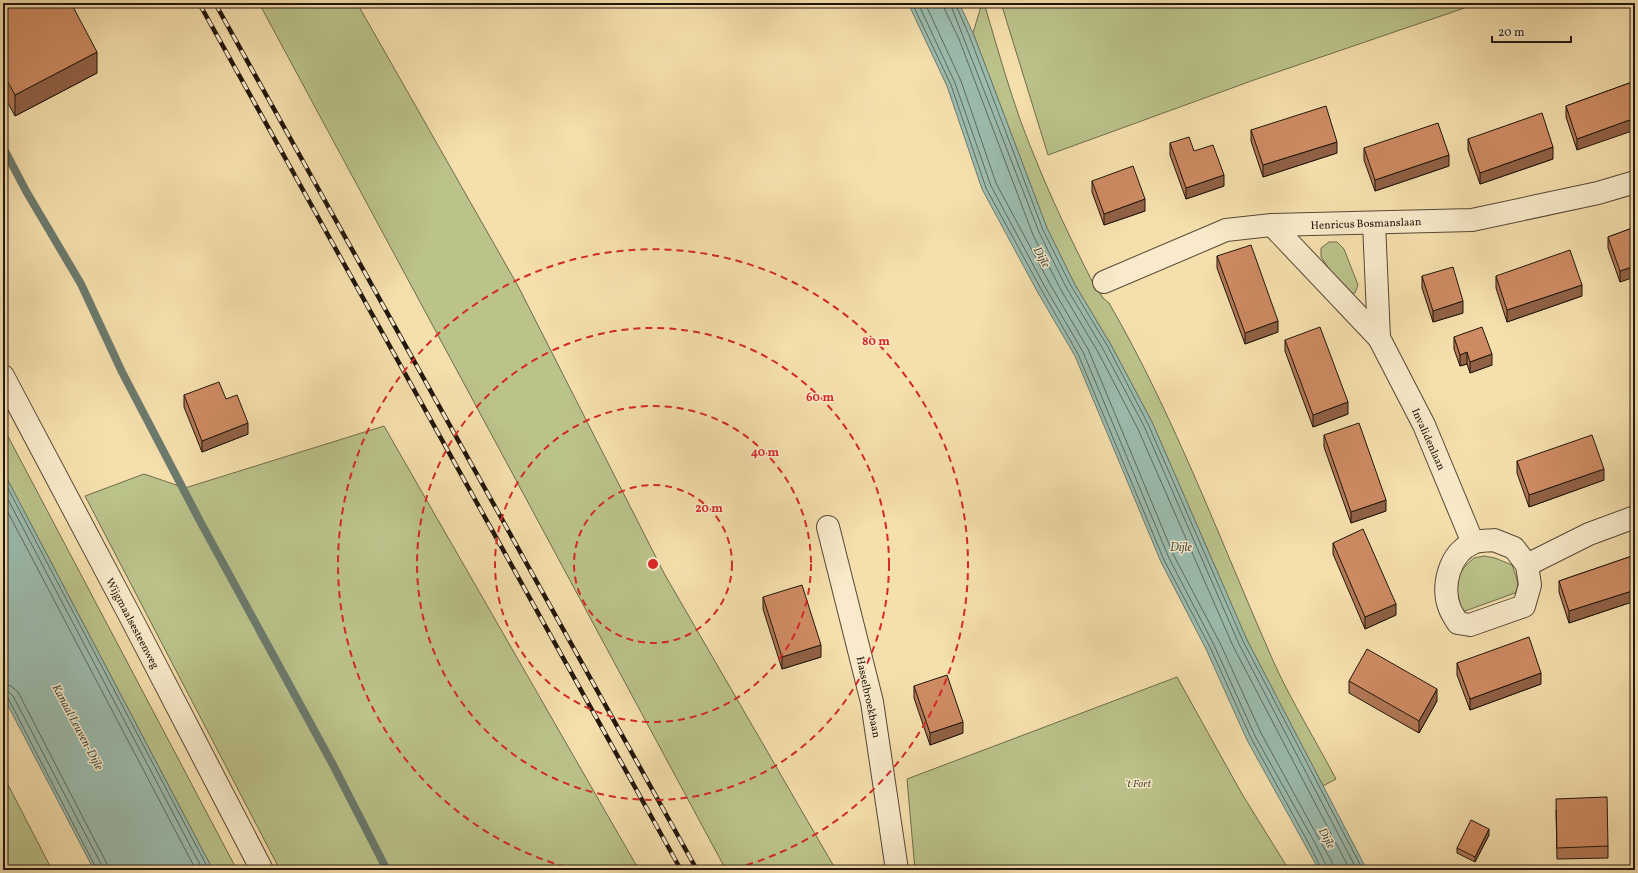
<svg xmlns="http://www.w3.org/2000/svg" width="1638" height="873" font-family="Vollkorn,serif">
  <style>
    .green { fill: #bbc28a; stroke: #6e6c4a }
    .water { fill: #9cbcae; stroke: #6b7a6d }
    .lines { fill: none; stroke-linecap: round; stroke-linejoin: round }
    .shore { stroke: #5e695c; stroke-width: 1 }
    .stream { stroke: #6b7a6d; stroke-width: 8 }
    .minor-casing { stroke: #564834; stroke-width: 24 }
    .tertiary-casing { stroke: #564834; stroke-width: 24 }
    .minor { stroke: #f8eaca; stroke-width: 22 }
    .tertiary { stroke: #f8eaca; stroke-width: 22 }
    .rail-casing { stroke: #21160b; stroke-width: 4.5 }
    .rail { stroke: #f8eaca; stroke-width: 3; stroke-dasharray: 9; stroke-linecap: butt }
    .wall { fill: #b17855; stroke: #21160b }
    .shaded-wall { fill: #906145; stroke: #21160b }
    .building { fill: #ce8b63; stroke: #21160b }
    .ring { fill: none; stroke: #d62828; stroke-width: 2; stroke-dasharray: 7 5 }
    .labels { text-anchor: middle; stroke-width: 3; stroke-linejoin: round; paint-order: stroke }
    .street-label { font-size: 11px; fill: #21160b; stroke: #f8eaca }
    .park-label { font-size: 11px; font-style: italic; fill: #575237; stroke: #f8eaca }
    .water-label { font-size: 12px; font-style: italic; fill: #4c5044; stroke: #f8eaca }
    .centre { fill: #d62828; stroke: #f8eaca; stroke-width: 2 }
    .ring-label { font-size: 12px; text-anchor: middle; font-weight: bold; fill: #d62828; stroke: #f8eaca; stroke-width: 3; stroke-linejoin: round; paint-order: stroke }
  </style>
  <rect width="100%" height="100%" fill="#f5dfad"/>
  <filter id="stains"><feTurbulence type="fractalNoise" baseFrequency=".005" numOctaves="4"/><feColorMatrix values="0 0 0 0 .2 0 0 0 0 .09 0 0 0 0 .02 0 0 0 .5 -.17"/></filter>
  <radialGradient id="worn" r=".72"><stop offset=".6" stop-color="#630" stop-opacity="0"/><stop offset="1" stop-color="#630" stop-opacity=".3"/></radialGradient>
  <g class="green">
    <polygon points="259,3 357,3 518,286 665,575 836,870 726,870"/>
    <path d="M982,3h2c15,50 29,102 49,150 18,45 39,89 61,132l9,13 6,5c66,114 112,240 166,362 18,39 41,76 61,114l-13,7 -76,-146 -95,-218 -41,-77 -37,-62 -27,-55 -74,-195z"/>
    <polygon points="1001,3 1479,3 1254,80 1048,155"/>
    <polygon points="1329,242 1337,242 1344,249 1358,285 1355,293 1350,294 1344,291 1321,257 1321,248"/>
    <polygon points="384,426 639,870 280,870 85,496 144,474 185,488"/>
    <polygon points="3,427 237,870 213,870 3,471"/>
    <path d="M1484,556l11,2 17,7c3,9 9,20 3,28l-50,18 -5,-3 -1,-4 -3,-19 3,-10 7,-10 8,-7z"/>
    <polygon points="1177,677 1242,794 1289,870 915,870 907,779"/>
    <polygon points="3,775 52,870 3,870"/>
  </g>
  <g class="water">
    <polygon points="908,3 959,3 973,33 1047,228 1074,283 1111,345 1152,422 1247,640 1367,870 1319,870 1247,740 1206,649 1161,562 1075,356 1037,291 982,189 947,86"/>
    <polygon points="3,471 213,870 94,870 3,696"/>
  </g>
  <g class="lines">
    <g class="shore">
      <polyline points="912,3 951,85 986,188 1041,289 1078,354 1164,560 1210,647 1251,738 1310,846 1322,870"/>
      <polyline points="918,3 955,83 991,186 1045,287 1083,352 1169,558 1214,645 1255,736 1315,843 1326,865 1327,870"/>
      <polyline points="925,3 961,81 996,183 1050,284 1088,349 1174,556 1220,643 1261,733 1320,841 1332,862 1333,870"/>
      <polyline points="944,3 945,10 959,39 1033,235 1061,290 1098,352 1138,429 1233,646 1350,870"/>
      <polyline points="950,3 1039,232 1066,287 1103,349 1144,426 1239,644 1357,870"/>
      <polyline points="955,3 969,35 1043,230 1070,284 1108,347 1148,424 1243,641 1363,870"/>
      <polyline points="3,479 209,870"/>
      <polyline points="3,490 203,870"/>
      <polyline points="3,503 196,870"/>
      <polyline points="3,684 11,686 18,692 106,862 108,870"/>
      <polyline points="3,690 8,691 13,696 101,864 102,870"/>
      <polyline points="3,695 8,698 97,870"/>
    </g>
    <polyline class="stream" points="3,147 26,191 81,284 122,372 201,523 332,763 387,870"/>
    <g class="minor-casing">
      <g id="minor">
        <polyline points="1374,223 1379,338"/>
        <polyline points="1272,225 1379,338 1424,425 1473,543"/>
        <polyline points="1104,282 1226,230 1272,225 1472,220 1598,193 1635,182"/>
        <polyline points="828,527 872,702 897,870"/>
        <path d="M1494,540l20,8 13,17 3,20 -6,21 -54,19 -12,-2c-3,-5 -6,-9 -8,-14 -9,-22 -1,-56 23,-66 6,-3 15,-2 21,-3z"/>
        <polyline points="1527,565 1589,534 1635,517"/>
      </g>
    </g>
    <g class="tertiary-casing">
      <polyline id="tertiary" points="3,376 129,614 262,870"/>
    </g>
    <use href="#minor" class="minor"/>
    <use href="#tertiary" class="tertiary"/>
    <g class="rail-casing">
      <g id="rail">
        <polyline points="199,3 681,870"/>
        <polyline points="215,3 697,870"/>
      </g>
    </g>
    <use href="#rail" class="rail"/>
  </g>
  <g class="wall">
    <polygon points="3,3 97,73 15,116 3,94"/>
    <polygon points="1635,81 1577,150 1566,117 1566,106"/>
    <polygon points="1251,130 1337,153 1263,177 1251,141"/>
    <polygon points="1468,139 1553,159 1480,184 1468,150"/>
    <polygon points="1170,143 1194,151 1224,186 1186,199 1170,155"/>
    <polygon points="1364,148 1449,166 1375,191 1364,160"/>
    <polygon points="1092,181 1145,211 1104,225 1092,192"/>
    <polygon points="1635,227 1620,282 1608,248 1608,237"/>
    <polygon points="1217,256 1278,332 1245,344 1217,268"/>
    <polygon points="1422,276 1463,313 1433,322 1422,288"/>
    <polygon points="1496,276 1582,296 1507,322 1496,288"/>
    <polygon points="1454,337 1492,365 1470,373 1467,364 1460,366 1454,349"/>
    <polygon points="1285,340 1348,414 1313,427 1285,351"/>
    <polygon points="184,395 226,399 248,434 202,452 184,407"/>
    <polygon points="1324,435 1386,511 1351,523 1324,447"/>
    <polygon points="1517,461 1604,480 1529,507 1517,473"/>
    <polygon points="1333,543 1396,615 1365,629 1333,554"/>
    <polygon points="1635,555 1635,601 1569,623 1559,592 1559,581"/>
    <polygon points="763,597 821,657 782,669 763,609"/>
    <polygon points="1457,663 1541,684 1470,710 1457,675"/>
    <polygon points="1349,681 1437,701 1419,733 1349,693"/>
    <polygon points="914,686 963,733 930,745 914,698"/>
    <polygon points="1556,810 1608,846 1608,858 1557,859"/>
    <polygon points="1489,835 1475,862 1457,853 1457,848"/>
  </g>
  <g class="shaded-wall">
    <polygon points="97,52 97,73 15,116 15,95"/>
    <polygon points="1635,118 1635,130 1577,150 1577,139"/>
    <polygon points="1337,142 1337,153 1263,177 1263,165"/>
    <polygon points="1553,147 1553,159 1480,184 1480,173"/>
    <polygon points="1449,155 1449,166 1375,191 1375,180"/>
    <polygon points="1224,175 1224,186 1186,199 1186,188"/>
    <polygon points="1145,199 1145,211 1104,225 1104,214"/>
    <polygon points="1635,266 1635,277 1620,282 1620,271"/>
    <polygon points="1582,285 1582,296 1507,322 1507,310"/>
    <polygon points="1463,301 1463,313 1433,322 1433,311"/>
    <polygon points="1278,321 1278,332 1245,344 1245,333"/>
    <polygon points="1467,352 1467,364 1460,366 1460,355"/>
    <polygon points="1492,354 1492,365 1470,373 1470,362"/>
    <polygon points="1348,402 1348,414 1313,427 1313,415"/>
    <polygon points="248,423 248,434 202,452 202,441"/>
    <polygon points="1604,469 1604,480 1529,507 1529,495"/>
    <polygon points="1386,500 1386,511 1351,523 1351,512"/>
    <polygon points="1635,590 1635,601 1569,623 1569,611"/>
    <polygon points="1396,604 1396,615 1365,629 1365,617"/>
    <polygon points="821,645 821,657 782,669 782,657"/>
    <polygon points="1541,673 1541,684 1470,710 1470,699"/>
    <polygon points="1437,689 1437,701 1419,733 1419,721"/>
    <polygon points="963,722 963,733 930,745 930,733"/>
    <polygon points="1489,829 1489,835 1475,862 1475,857"/>
  </g>
  <g class="building">
    <polygon points="3,3 71,3 97,52 15,95 3,73"/>
    <polygon points="1635,81 1635,118 1577,139 1566,106"/>
    <polygon points="1326,106 1337,142 1263,165 1251,130"/>
    <polygon points="1542,113 1553,147 1480,173 1468,139"/>
    <polygon points="1438,123 1449,155 1375,180 1364,148"/>
    <polygon points="1189,137 1194,151 1213,145 1224,175 1186,188 1170,143"/>
    <polygon points="1133,166 1145,199 1104,214 1092,181"/>
    <polygon points="1635,227 1635,266 1620,271 1608,237"/>
    <polygon points="1251,245 1278,321 1245,333 1217,256"/>
    <polygon points="1570,250 1582,285 1507,310 1496,276"/>
    <polygon points="1453,267 1463,301 1433,311 1422,276"/>
    <polygon points="1320,327 1348,402 1313,415 1285,340"/>
    <polygon points="1482,327 1492,354 1470,362 1467,352 1460,355 1454,337"/>
    <polygon points="219,382 226,399 237,395 248,423 202,441 184,395"/>
    <polygon points="1359,423 1386,500 1351,512 1324,435"/>
    <polygon points="1592,435 1604,469 1529,495 1517,461"/>
    <polygon points="1363,529 1396,604 1365,617 1333,543"/>
    <polygon points="1635,555 1635,590 1569,611 1559,581"/>
    <polygon points="802,585 821,645 782,657 763,597"/>
    <polygon points="1529,637 1541,673 1470,699 1457,663"/>
    <polygon points="1367,649 1437,689 1419,721 1349,681"/>
    <polygon points="947,675 963,722 930,733 914,686"/>
    <polygon points="1607,797 1608,846 1557,848 1556,799"/>
    <polygon points="1471,820 1489,829 1475,857 1457,848"/>
  </g>
  <g class="ring">
    <circle cx="653" cy="564" r="79"/>
    <circle cx="653" cy="564" r="158"/>
    <circle cx="653" cy="564" r="236"/>
    <path d="M577 870A315 315 0 1 1 729 870"/>
  </g>
  <g class="labels">
    <g class="street-label">
      <text transform="translate(1366 223) rotate(-2)" y="4">Henricus Bosmanslaan</text>
      <text transform="translate(1429 439) rotate(66)" y="4">Invalidenlaan</text>
      <text transform="translate(133 623) rotate(62)" y="4">Wijgmaalsesteenweg</text>
      <text transform="translate(869 697) rotate(78)" y="4">Hasselbroekbaan</text>
    </g>
    <g class="park-label">
      <text x="1138" y="787">'t Fort</text>
    </g>
    <g class="water-label">
      <text transform="translate(1042 257) rotate(61)" y="4">Dijle</text>
      <text x="1181" y="551">Dijle</text>
      <text transform="translate(78 727) rotate(62)" y="4">Kanaal Leuven-Dijle</text>
      <text transform="translate(1327 838) rotate(61)" y="4">Dijle</text>
    </g>
  </g>
  <circle cx="653" cy="564" r="6" class="centre"/>
  <g class="ring-label">
    <text x="876" y="345">80 m</text>
    <text x="820" y="401">60 m</text>
    <text x="765" y="456">40 m</text>
    <text x="709" y="512">20 m</text>
  </g>
  <rect width="1638" height="873" fill="none" stroke="#f5dfad" stroke-width="16"/>
  <rect x="4" y="4" width="1630" height="865" fill="none" stroke="#21160b" stroke-width="2"/>
  <rect x="8" y="8" width="1622" height="857" fill="none" stroke="#21160b"/>
  <path d="M1492 36v6h79v-6" fill="none" stroke="#21160b" stroke-width="2"/>
  <text x="1498" y="36" font-size="12" fill="#21160b" stroke="#f8eaca" stroke-width="3" paint-order="stroke">20 m</text>
  <rect width="100%" height="100%" filter="url(#stains)"/>
  <rect width="100%" height="100%" fill="url(#worn)"/>
</svg>
